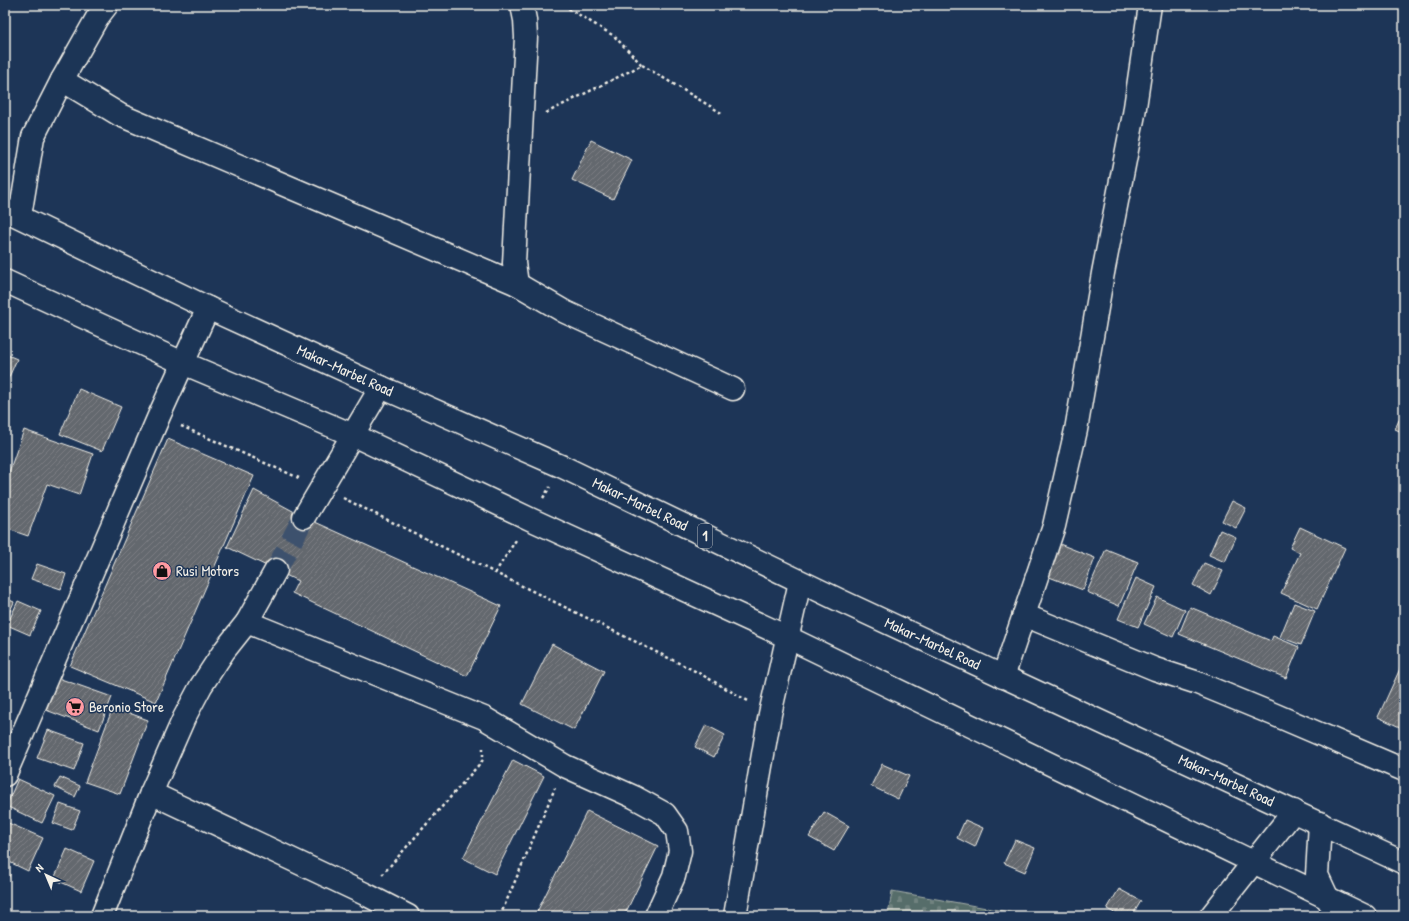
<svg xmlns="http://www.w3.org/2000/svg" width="1409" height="921" font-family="'Patrick Hand',sans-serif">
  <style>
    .cemetery { fill: url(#cemetery-stones); stroke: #a6afa9 }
    .building { fill: url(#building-hatch); stroke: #f4f1e8 }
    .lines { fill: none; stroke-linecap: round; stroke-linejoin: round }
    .minor-tunnel { stroke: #3d516d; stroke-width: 22; stroke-dasharray: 22 11; stroke-linecap: butt }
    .minor-casing { stroke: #f4f1e8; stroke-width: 25 }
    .major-casing { stroke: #f4f1e8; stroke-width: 25 }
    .path { stroke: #f4f1e8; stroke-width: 2.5; stroke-dasharray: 3 3; stroke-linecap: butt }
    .minor { stroke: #1d3557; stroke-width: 22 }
    .major { stroke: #1d3557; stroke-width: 22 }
    .labels { text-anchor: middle; stroke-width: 3; stroke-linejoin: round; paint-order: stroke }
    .shield { fill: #1d3557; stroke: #b4b9bc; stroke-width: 1 }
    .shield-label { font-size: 14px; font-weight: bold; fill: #f4f1e8 }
    .street-label { font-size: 15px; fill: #f4f1e8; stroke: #1d3557 }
    .poi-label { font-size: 15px; fill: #f4f1e8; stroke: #1d3557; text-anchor: start }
  </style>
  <defs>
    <pattern id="cemetery-stones" width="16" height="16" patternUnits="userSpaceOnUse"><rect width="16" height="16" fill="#576d6a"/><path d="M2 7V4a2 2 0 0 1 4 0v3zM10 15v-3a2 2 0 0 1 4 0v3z" fill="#70827f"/></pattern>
    <pattern id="building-hatch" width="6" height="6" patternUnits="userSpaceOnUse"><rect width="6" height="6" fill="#64686e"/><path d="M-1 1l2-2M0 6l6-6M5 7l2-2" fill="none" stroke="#7b7e83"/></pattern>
  </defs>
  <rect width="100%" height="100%" fill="#1d3557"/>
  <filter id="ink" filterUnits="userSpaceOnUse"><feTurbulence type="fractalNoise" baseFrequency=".025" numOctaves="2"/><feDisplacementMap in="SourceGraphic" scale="8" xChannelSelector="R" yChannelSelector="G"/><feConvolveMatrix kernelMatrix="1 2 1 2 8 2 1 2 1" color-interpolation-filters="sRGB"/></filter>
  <g filter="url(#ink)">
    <polygon class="cemetery" points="892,891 1031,916 888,916"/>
    <g class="building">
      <polygon points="591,140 632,160 613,199 572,180"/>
      <polygon points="5,354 17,359 5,386"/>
      <polygon points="79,389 121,407 102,451 60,434"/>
      <polygon points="1404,409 1404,433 1395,429"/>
      <polygon points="24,430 93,454 79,495 47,484 28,536 5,528 5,483"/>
      <polygon points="168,439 254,476 156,702 70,666"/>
      <polygon points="254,490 304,517 501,606 467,676 292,593 298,581 227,547"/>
      <polygon points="1232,501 1246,508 1236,528 1222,521"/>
      <polygon points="1300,527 1345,548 1317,609 1281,593 1300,553 1290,548"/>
      <polygon points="1220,530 1236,537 1225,562 1209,555"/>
      <polygon points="1057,543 1095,558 1083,590 1044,575"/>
      <polygon points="1106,549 1138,562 1119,606 1087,592"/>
      <polygon points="1204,563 1223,571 1211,595 1193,585"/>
      <polygon points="37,564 66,574 61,589 31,579"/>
      <polygon points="1136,578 1156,587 1138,627 1118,619"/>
      <polygon points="1157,597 1185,610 1173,637 1144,624"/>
      <polygon points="5,598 14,602 7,618 5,618"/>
      <polygon points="18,601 41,611 30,635 7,625"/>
      <polygon points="1294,603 1315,611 1301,645 1280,637"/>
      <polygon points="1190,607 1271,641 1273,636 1299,647 1286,678 1179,634"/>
      <polygon points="552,644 604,671 574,730 522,704"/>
      <polygon points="1404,660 1404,729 1378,717"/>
      <polygon points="58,678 112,697 99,730 46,710"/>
      <polygon points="113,707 148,720 120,794 85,782"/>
      <polygon points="706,725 725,735 714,757 695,747"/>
      <polygon points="48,730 84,743 74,771 37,758"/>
      <polygon points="513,760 544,776 495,874 463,858"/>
      <polygon points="882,764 909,776 898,799 871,786"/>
      <polygon points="60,777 80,786 75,797 55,787"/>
      <polygon points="18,779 55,796 42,823 6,806"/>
      <polygon points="60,804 80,811 72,830 53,823"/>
      <polygon points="587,811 658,846 624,916 535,916"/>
      <polygon points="824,812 849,826 834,851 809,837"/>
      <polygon points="965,820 983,828 975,847 957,838"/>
      <polygon points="6,822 43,838 28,871 5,860 5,825"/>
      <polygon points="1015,840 1035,848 1025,872 1004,863"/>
      <polygon points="67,849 94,861 81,891 54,879"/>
      <polygon points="5,872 10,874 5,885"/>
      <polygon points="1119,889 1141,901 1132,916 1120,916 1107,909"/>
    </g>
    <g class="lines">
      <polyline class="minor-tunnel" points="276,570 304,517"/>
      <g class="minor-casing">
        <g id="minor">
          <polyline points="62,80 120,115 517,284 514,263 526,37 525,20 522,5"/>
          <polyline points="20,216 33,137 62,80 97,18 107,5"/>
          <polyline points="5,281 183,363 353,435 530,519 787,637 1365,916"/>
          <polyline points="517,284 565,312 733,389"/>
          <polyline points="304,517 381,387"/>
          <polyline points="1024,615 1155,669 1195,682 1273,714 1404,770"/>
          <polyline points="247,622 276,570"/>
          <polyline points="1003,677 1054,526 1076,430 1103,273 1134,114 1150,5"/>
          <polyline points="5,775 159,416 208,308"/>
          <polyline points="151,793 365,894 408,916"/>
          <polyline points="1320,823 1317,875 1330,903"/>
          <polyline points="102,916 151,793 184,718 201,686 224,651 247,622 484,718 565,766 634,797 665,814 677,831 680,851 674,876 656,916"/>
          <polyline points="735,916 770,714 800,582"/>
          <polyline points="1211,916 1294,811"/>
        </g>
      </g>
      <g class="major-casing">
        <g id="major">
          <path id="s1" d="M5,210l203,98 173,79 182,80 278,134 563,262"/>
        </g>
      </g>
      <g class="path">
        <polyline points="642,65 723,114"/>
        <polyline points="546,113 642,65 614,36 563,5"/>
        <polyline points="181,426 299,478"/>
        <polyline points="343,498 697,672 748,701"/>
        <polyline points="543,498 550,487"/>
        <polyline points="495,573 516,540"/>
        <polyline points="382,875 483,760 483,746"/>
        <polyline points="500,916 555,788"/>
      </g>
      <use href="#minor" class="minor"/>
      <use href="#major" class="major"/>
    </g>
  </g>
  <defs>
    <g id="shop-disc" transform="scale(1)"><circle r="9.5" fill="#ff9aa2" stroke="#1d3557"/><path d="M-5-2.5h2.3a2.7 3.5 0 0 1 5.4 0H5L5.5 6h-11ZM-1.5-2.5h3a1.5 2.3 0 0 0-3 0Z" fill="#111"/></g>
    <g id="supermarket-disc" transform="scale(1)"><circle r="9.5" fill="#ff9aa2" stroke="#1d3557"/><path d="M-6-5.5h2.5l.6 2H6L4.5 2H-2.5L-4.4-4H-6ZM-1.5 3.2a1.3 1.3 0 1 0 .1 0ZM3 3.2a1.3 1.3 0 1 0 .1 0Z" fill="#111"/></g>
  </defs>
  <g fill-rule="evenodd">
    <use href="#shop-disc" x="162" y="571"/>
    <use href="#supermarket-disc" x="75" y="707"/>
  </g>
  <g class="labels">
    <rect class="shield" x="698" y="524" width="14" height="24" rx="3"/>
    <g class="shield-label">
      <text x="705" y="541">1</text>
    </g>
    <g class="street-label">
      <text dy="5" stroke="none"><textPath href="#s1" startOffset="376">Makar-Marbel Road</textPath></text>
      <text dy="5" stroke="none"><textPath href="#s1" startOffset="700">Makar-Marbel Road</textPath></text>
      <text dy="5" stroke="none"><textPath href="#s1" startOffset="1024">Makar-Marbel Road</textPath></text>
      <text dy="5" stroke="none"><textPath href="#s1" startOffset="1348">Makar-Marbel Road</textPath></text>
    </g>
    <g class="poi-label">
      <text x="176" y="576">Rusi Motors</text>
      <text x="89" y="712">Beronio Store</text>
    </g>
  </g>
  <rect width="1409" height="921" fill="none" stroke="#1d3557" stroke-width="20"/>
  <rect x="10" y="10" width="1389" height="901" fill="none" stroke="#f4f1e8" stroke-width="1.5" filter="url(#ink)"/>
  <g transform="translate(46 875) rotate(316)" stroke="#1d3557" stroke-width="3" paint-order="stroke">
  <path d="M0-3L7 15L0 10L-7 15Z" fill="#f4f1e8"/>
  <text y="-6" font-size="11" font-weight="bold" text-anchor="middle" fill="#f4f1e8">N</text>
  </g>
</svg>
